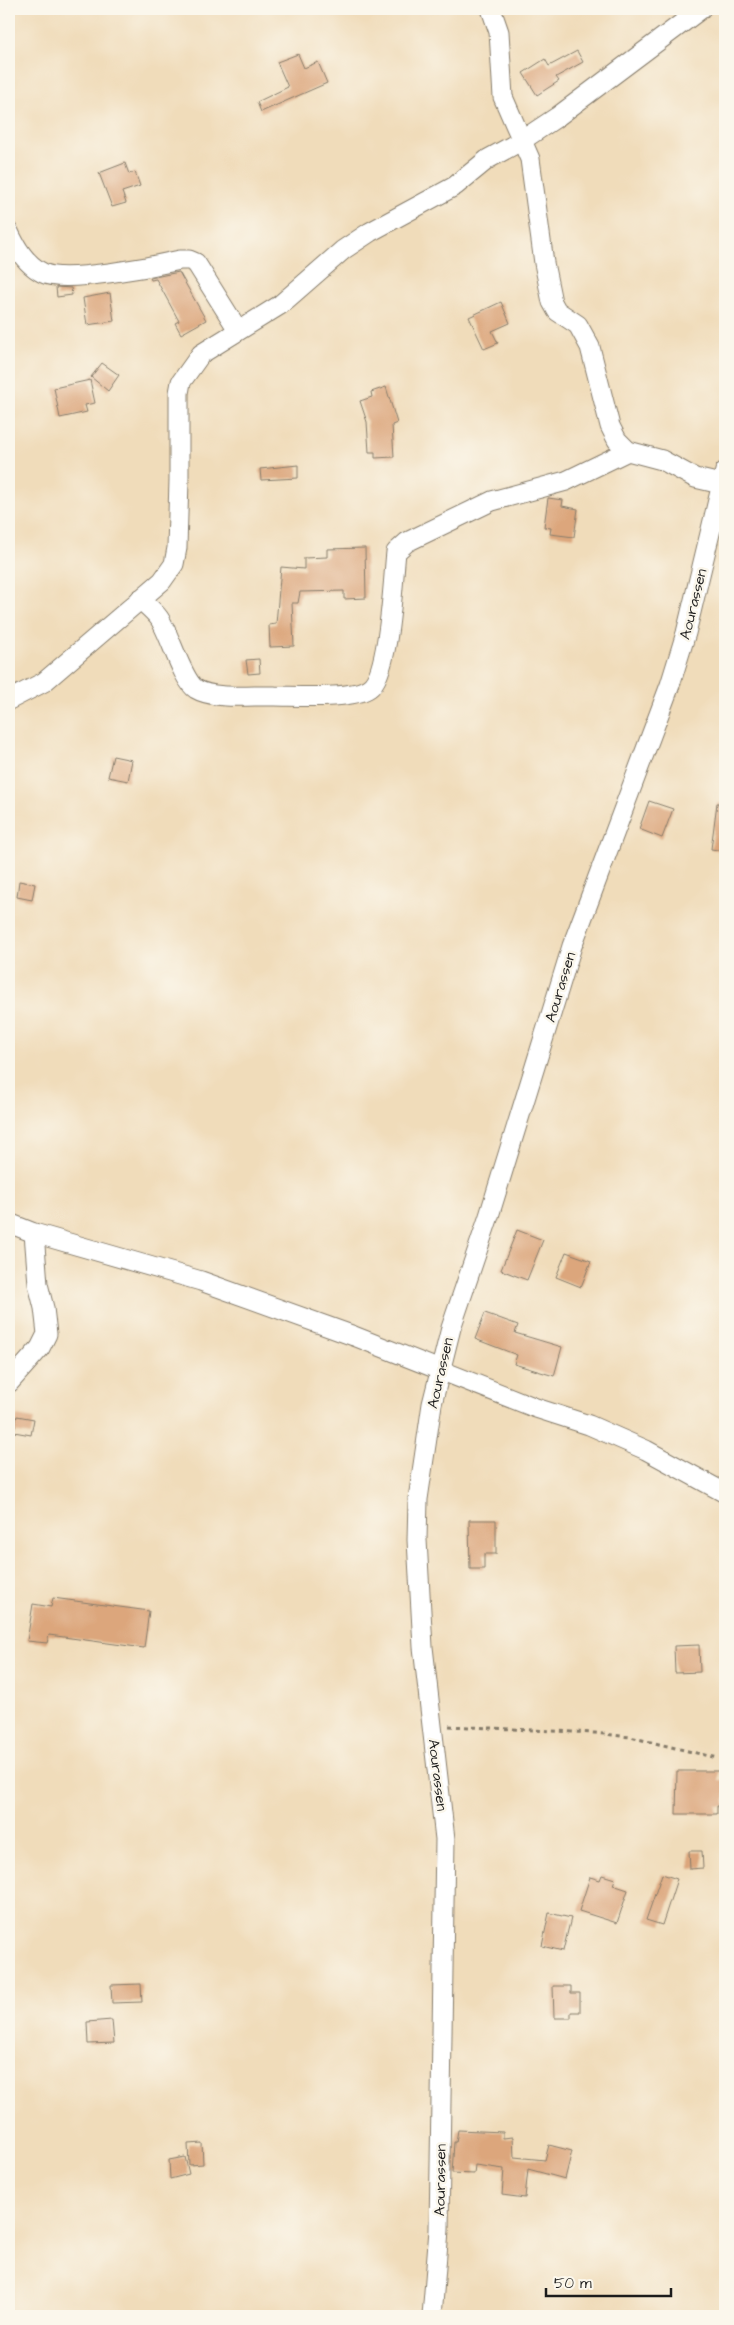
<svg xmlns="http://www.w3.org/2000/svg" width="734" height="2325" font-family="'Architects Daughter',sans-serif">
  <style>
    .building { fill: #dca67b }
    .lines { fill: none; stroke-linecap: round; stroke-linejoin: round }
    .minor-casing { stroke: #867c6b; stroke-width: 21 }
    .path { stroke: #867c6b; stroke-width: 3; stroke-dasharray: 4 4; stroke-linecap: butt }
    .minor { stroke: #fff; stroke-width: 19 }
    .labels { text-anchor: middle; stroke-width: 5; stroke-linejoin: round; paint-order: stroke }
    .street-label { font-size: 15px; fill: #1c1c1c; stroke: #fbf7ec }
  </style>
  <rect width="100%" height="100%" fill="#fbf7ec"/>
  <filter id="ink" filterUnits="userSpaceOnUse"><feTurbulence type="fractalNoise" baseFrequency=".02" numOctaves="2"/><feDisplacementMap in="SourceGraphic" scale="10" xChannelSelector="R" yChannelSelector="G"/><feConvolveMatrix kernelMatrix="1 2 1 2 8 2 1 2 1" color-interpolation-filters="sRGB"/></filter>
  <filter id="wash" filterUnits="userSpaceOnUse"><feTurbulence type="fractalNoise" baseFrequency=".0096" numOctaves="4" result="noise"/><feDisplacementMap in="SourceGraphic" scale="20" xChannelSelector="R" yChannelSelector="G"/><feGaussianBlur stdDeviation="1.12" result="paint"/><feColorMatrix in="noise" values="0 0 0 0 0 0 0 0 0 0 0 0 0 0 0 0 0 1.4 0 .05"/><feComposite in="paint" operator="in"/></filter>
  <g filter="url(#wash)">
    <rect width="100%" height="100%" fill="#f0dcba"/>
    <g id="blocks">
      <g class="building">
        <polygon points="577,51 583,62 556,77 559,81 537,95 523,73 545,59 549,66"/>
        <polygon points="298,54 304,68 318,62 327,83 261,112 257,102 288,87 277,62"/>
        <polygon points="125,163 129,174 135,172 140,186 122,192 126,203 112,207 99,173"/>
        <polygon points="179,272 206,320 181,334 175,323 179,321 156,279 151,280 150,278"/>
        <polygon points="56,287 71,288 72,295 57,297"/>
        <polygon points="110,293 114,321 87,325 83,298"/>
        <polygon points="501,302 510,323 492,331 498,343 484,349 469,317"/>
        <polygon points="102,363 119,375 108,391 91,377"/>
        <polygon points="90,380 95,403 85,405 87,412 60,418 54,388"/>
        <polygon points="386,387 397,423 392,425 394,457 375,458 375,452 369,452 367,422 360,401 372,397 371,392"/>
        <polygon points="298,465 298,478 261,480 260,469"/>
        <polygon points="548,498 563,500 562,506 578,509 574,537 550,534 551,528 544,527"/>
        <polygon points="365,548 366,598 344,599 344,591 300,592 298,603 292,603 294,646 270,647 269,625 276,624 281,567 304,569 304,558 327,557 327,549"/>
        <polygon points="259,659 260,673 248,674 246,660"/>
        <polygon points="113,756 132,760 128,781 108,777"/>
        <polygon points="649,801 673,809 662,838 639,829"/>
        <polygon points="717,803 725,803 725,851 711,849"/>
        <polygon points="19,881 35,884 32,900 17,897"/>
        <polygon points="517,1230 543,1240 527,1280 501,1270"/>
        <polygon points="566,1252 591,1261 581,1287 556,1277"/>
        <polygon points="485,1313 518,1325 515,1333 562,1347 554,1376 514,1364 517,1355 475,1339"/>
        <polygon points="17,1416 34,1419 31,1435 14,1432"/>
        <polygon points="469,1520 496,1520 496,1554 484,1554 484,1569 470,1569"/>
        <polygon points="53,1598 149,1611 144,1648 49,1635 47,1643 27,1641 33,1604 51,1607"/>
        <polygon points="699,1645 700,1672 675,1673 674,1646"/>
        <polygon points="677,1771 719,1771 719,1780 725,1780 725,1806 717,1806 717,1814 676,1814"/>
        <polygon points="689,1851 702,1851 703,1868 690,1869"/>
        <polygon points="662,1874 677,1879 662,1925 646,1920"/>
        <polygon points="602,1875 615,1879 613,1885 628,1890 617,1923 579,1911 590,1877 600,1880"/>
        <polygon points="549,1913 571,1918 563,1951 542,1946"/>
        <polygon points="141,1984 142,2002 112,2003 111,1985"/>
        <polygon points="553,1986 571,1986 571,1993 580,1993 580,2012 571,2012 571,2018 554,2018"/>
        <polygon points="112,2020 114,2043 88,2044 87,2022"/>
        <polygon points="458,2130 503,2132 503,2138 513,2137 514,2157 545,2160 549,2145 572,2151 565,2179 528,2169 525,2198 502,2195 504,2169 475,2165 474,2174 452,2173 454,2142 456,2142"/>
        <polygon points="202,2143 203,2164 189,2165 188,2144"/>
        <polygon points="185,2157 189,2174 170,2179 169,2160"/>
      </g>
    </g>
  </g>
  <g filter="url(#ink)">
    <use href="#blocks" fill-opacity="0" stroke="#867c6b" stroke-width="1"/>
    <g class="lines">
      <g class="minor-casing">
        <g id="minor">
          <polyline points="491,9 499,32 503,97 530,159 544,263 552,302 557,311 578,325 590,347 610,426 617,440 628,451 662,460 695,478 721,484"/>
          <path d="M9,232c7,16 18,33 34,41 21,11 111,-7 137,-13h9l7,3 42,67"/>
          <path d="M140,599c6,6 14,12 19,19 11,16 23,62 37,71 18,11 57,6 79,7 21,0 77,4 94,-8 21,-14 24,-110 27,-136l11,-10 85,-41 74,-20 62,-30"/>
          <polyline points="9,700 44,682 162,581 174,564 177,548 179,480 179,393 181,382 201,354 280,305 343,250 370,232 455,186 488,159 521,141 557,117 701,9"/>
          <polyline points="9,1223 34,1233 201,1281 354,1336 536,1408 589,1425 646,1450 725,1493"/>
          <polyline points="9,1383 40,1348 47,1334 44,1308 38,1284 34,1233"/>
          <polyline points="432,2316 439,2230 445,1839 423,1647 417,1540 418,1499 432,1404 451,1328 489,1216 572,946 670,685 686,633 725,471"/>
        </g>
      </g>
      <g class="path">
        <polyline points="9,1501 9,1503"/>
        <polyline points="449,1726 595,1733 630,1737 717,1758"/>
      </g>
      <use href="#minor" class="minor"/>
    </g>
  </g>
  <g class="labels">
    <g class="street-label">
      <text transform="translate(693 604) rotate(-76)" y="5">Aourassen</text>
      <text transform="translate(560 987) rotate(-73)" y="5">Aourassen</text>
      <text transform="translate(440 1373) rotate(-77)" y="5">Aourassen</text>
      <text transform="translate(438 1775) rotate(83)" y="5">Aourassen</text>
      <text transform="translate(440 2180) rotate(-89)" y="5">Aourassen</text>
    </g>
  </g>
  <rect width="734" height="2325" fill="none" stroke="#fbf7ec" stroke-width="30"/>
  <path d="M546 2288v8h125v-8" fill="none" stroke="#1c1c1c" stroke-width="2.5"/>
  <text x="554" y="2288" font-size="15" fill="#1c1c1c" stroke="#fbf7ec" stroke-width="4" paint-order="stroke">50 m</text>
</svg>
